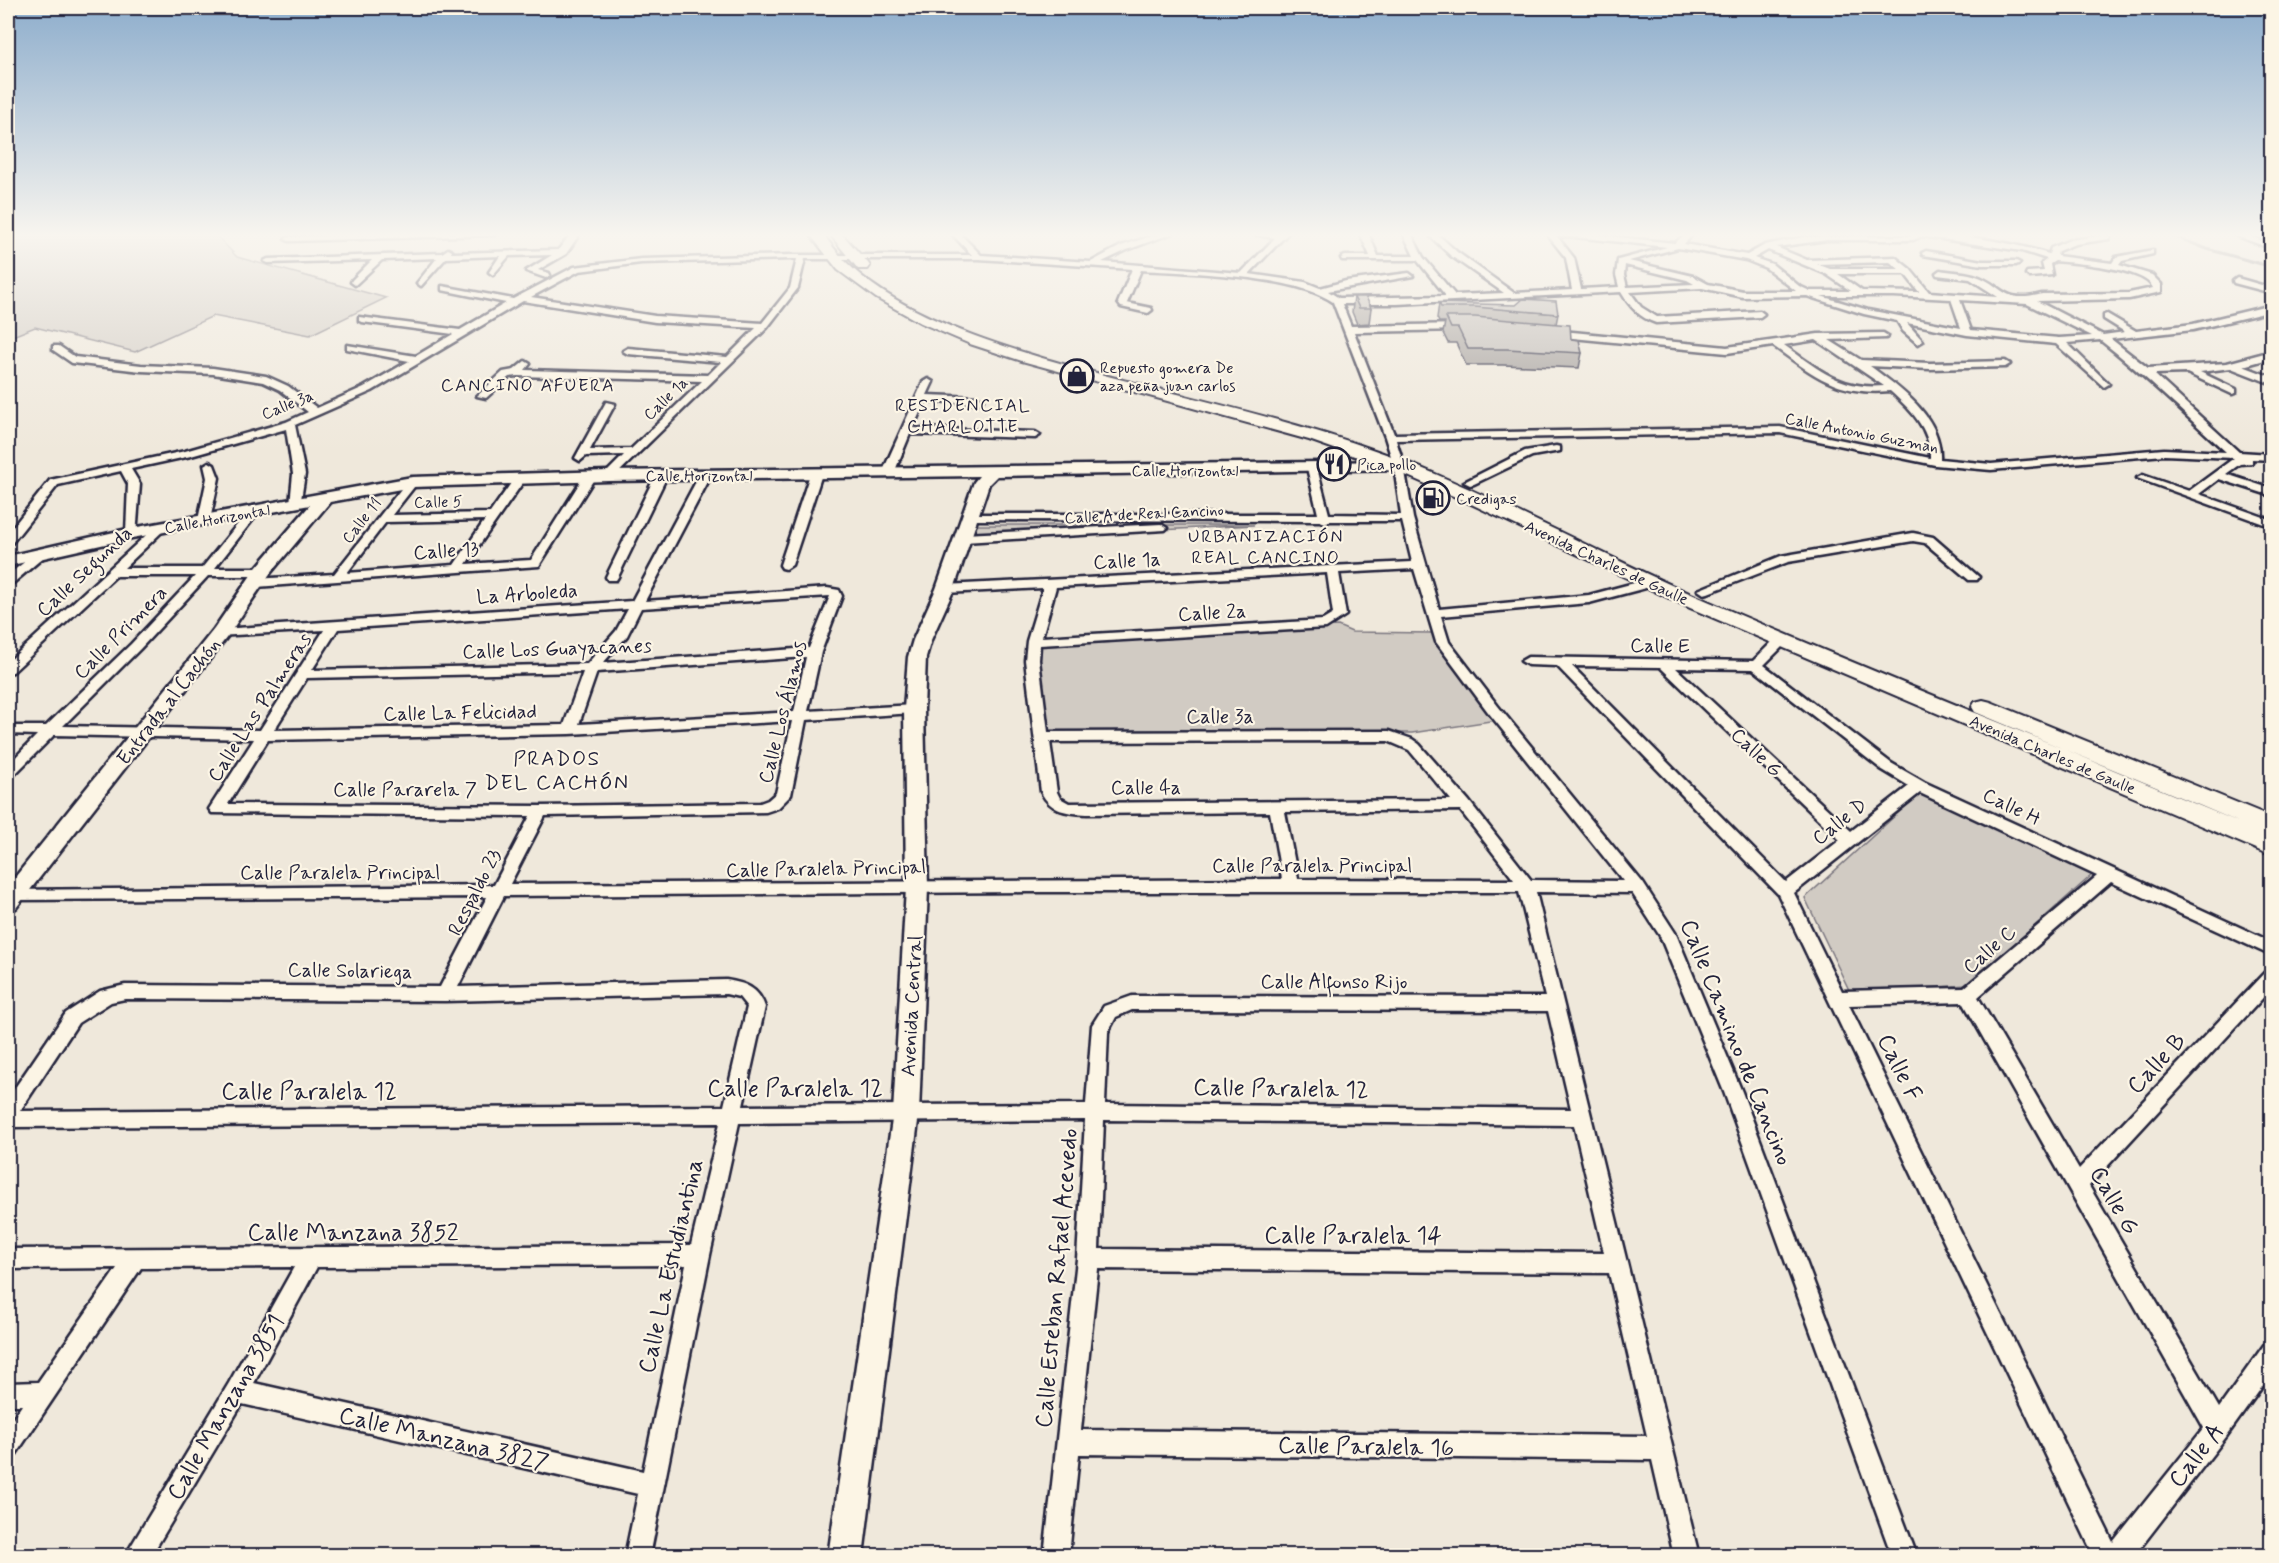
<svg xmlns="http://www.w3.org/2000/svg" width="2279" height="1563" font-family="Mynerve,sans-serif">
  <style>
    .green { fill: #d1cbc3; stroke: #7a767f; stroke-width: 1.5 }
    .lines { fill: none; stroke-linecap: round; stroke-linejoin: round }
    .stream { stroke: #716f79; stroke-width: 3 }
    .street-casing { stroke: #22223b; stroke-width: 5 }
    .secondary-casing { stroke: #22223b; stroke-width: 5 }
    .primary-casing { stroke: #22223b; stroke-width: 4 }
    .street { fill: #fcf5e5; fill-rule: evenodd }
    .secondary { fill: #fcf5e5; fill-rule: evenodd }
    .primary { fill: #fcf5e5; fill-rule: evenodd }
    .wall { fill: #a29d9a; stroke: #22223b; stroke-width: 1.5 }
    .building { fill: #bcb7b3; stroke: #22223b; stroke-width: 1.5 }
    .labels { text-anchor: middle; stroke-width: 4.5; stroke-linejoin: round; paint-order: stroke }
    .far-poi-label { font-size: 16px; fill: #22223b; stroke: #fcf5e5; text-anchor: start }
    .far-street-label { font-size: 16px; fill: #22223b; stroke: #fcf5e5 }
    .far-neighbourhood-label { font-size: 18px; letter-spacing: 1.5px; fill: #22223b; stroke: #fcf5e5 }
    .street-label { font-size: 20px; fill: #22223b; stroke: #fcf5e5 }
    .neighbourhood-label { font-size: 21px; letter-spacing: 1.5px; fill: #22223b; stroke: #fcf5e5 }
    .near-street-label { font-size: 24px; fill: #22223b; stroke: #fcf5e5 }
  </style>
  <rect width="100%" height="100%" fill="#efe8db"/>
  <filter id="ink" filterUnits="userSpaceOnUse"><feTurbulence type="fractalNoise" baseFrequency=".0167" numOctaves="2"/><feDisplacementMap in="SourceGraphic" scale="12" xChannelSelector="R" yChannelSelector="G"/><feConvolveMatrix kernelMatrix="1 2 1 2 8 2 1 2 1" color-interpolation-filters="sRGB"/></filter>
  <g filter="url(#ink)">
    <g class="green">
      <polygon points="8,233 214,233 237,257 386,298 310,335 213,316 135,352 35,327 8,338"/>
      <polygon points="977,525 1254,525 970,540"/>
      <polygon points="1338,626 1352,632 1432,633 1497,720 1412,733 1046,733 1034,658 1039,640"/>
      <polygon points="1920,793 2092,875 1968,985 1850,992 1805,898"/>
    </g>
    <g class="lines">
      <polyline class="stream" points="2166,233 2207,249 2272,267"/>
      <g class="street-casing">
        <g id="street">
          <polygon points="416,233 497,233 493,235 289,241 285,239 289,237"/>
          <polygon points="572,233 580,233 566,254 538,270 549,273 550,275 546,278 526,271 552,255 509,256 493,275 489,272 500,256 446,258 421,286 417,283 437,258 382,260 355,285 351,282 352,280 372,260 268,263 264,261 268,259 442,253 448,249 452,251 451,253 558,250"/>
          <path d="M951,233h8l22,22 110,7 30,-16 40,-13h12l-46,17 -25,12 139,11 34,-35 -28,-5h41l-39,41 56,8 15,6 26,-7 63,-8 4,3 -85,15 11,7 107,-2 -29,-36h-75l-1,-2 4,-2h25l-10,-23h8l10,23h36l-11,-23h8l12,24 32,38 49,-2 -53,-37 -24,-23h9l21,19 57,41 58,-3 -6,-32 -20,-25h33l96,10 11,-10h8l-10,11 63,11 18,-10 38,-8 109,-1v-3c45,0 94,8 137,21l2,-6 19,-8 36,-5 4,2 -1,2 -34,5 -17,7 -1,5 55,7 4,-6 37,-7v4l-31,7 -3,4 33,10 9,9v8l-32,7 -92,2 66,34 22,-3 -21,-13v-4l3,-1 29,17 57,-7 79,-19v6l-79,19 -82,9 37,29 79,-5 45,-12v7l-29,8 29,11v7l-41,-16 -31,4 36,17v4l-4,1 -45,-21 -33,1 85,78 33,2v6l-20,-1v4l-12,1 -14,10 46,15v7l-53,-17 -20,15 73,26v7l-135,-49 6,-3 46,16 45,-33 -70,-3 -173,15 -56,-5 -155,-32 -384,7 8,26 9,52 26,91 150,-14 64,-17 6,4 -2,3 -68,18 -148,13 8,26 49,64 145,177 33,51 66,158 175,464h-25l-168,-464 -64,-156 -28,-43 -96,-1 163,664h-25l-22,-96 -573,-6 -10,102h-25l33,-297 8,-139 -346,3 -29,132 -60,301h-25l13,-62 -396,-90 -91,152h-26l104,-173 65,-116 -153,1 -125,186 -8,4v-32l14,-21h-14v-22l30,-1 79,-114 -109,1v-20l683,-4 29,-122 -712,4v-29l58,-85 34,-22 25,-6 315,2 47,-90 -472,3 -7,-5 1,-5 485,-5 36,-69 -318,-3 -3,-4 45,-70 -200,-4 -41,41 -5,2v-13l29,-30 -29,-1v-8h38l85,-82 64,-68h-79l-103,96 -5,1v-11l148,-136 4,-2 6,4 -42,40h78l47,-58 4,-1 6,3 -44,56h47l6,4 -6,4h-54l-68,73 -77,77 197,4 64,-100 -108,6 -2,-3 7,-4 411,-28 67,-125 6,-3 6,3 -66,125 182,-13 12,2 3,6 -21,56 -13,59 106,-6 7,4 -7,4 -108,7 -15,75 -13,13 -12,4 -221,4 -35,68 772,-5 -12,-67 -183,2c-20,-1 -36,-2 -46,-22l-16,-132 2,-19 16,-53 -98,5 -6,-4 6,-4 467,-23 -10,-41h-72l-5,2 -5,-2 -348,-1 -6,-3 6,-3h346l-11,-46 5,-3 5,3 12,46 72,1 -7,-49 -9,-29 -52,-135c-38,-27 -144,-29 -192,-32l-14,33 24,5 1,2 -4,3 -27,-6 -3,-4 14,-34 -153,-10h-174l-7,29 -31,40 -154,150 -4,1 -6,-3 21,-21 -38,1 -6,5 -5,-3 31,-56 9,2 -25,46 41,-1 71,-68 -185,-5 -8,1 -23,21 -9,-2 26,-24 11,-2 11,-9 5,3 -5,6 183,5 13,-13 -93,-8 -5,-3 5,-3 99,9 29,-29 -101,-6 -132,-21 -151,90 -77,34 10,49 -5,32h-8l-2,-2 3,-30 -7,-45 -95,27 -60,13 9,15 -4,52 -4,1 -6,-4 2,-49 -7,-13 -63,14 -46,58h-4v-10l42,-53 135,-29 101,-29 22,-10 -28,-22 -17,-8 -50,-8 -72,-3 -69,-8 -19,-13v-4h6l16,11 66,8 72,3 53,8 22,10 29,22 47,-21 45,-26 -62,-12v-4l69,11 37,-22 -91,-12 -3,-1v-4l101,13 46,-27 -64,-13v-4l71,13 61,-32 67,-8 149,-4h182zM1556,235h1l110,12 -49,13 -2,15 3,12 -38,2 -7,-31zM1922,236l100,15 25,8 -5,4 2,8 -17,1 -1,2 4,3 22,-2 -2,-11 5,-3c20,2 91,7 98,27l-24,5 -87,1c-41,11 -38,-10 -69,-19 -10,-3 -22,-3 -33,-5l-4,3 1,2 33,4 28,18 -69,-5 -19,-23 -15,-12 -88,3 -31,-13 51,-7h86zM1678,248l68,12 20,8 30,23h-53l-35,-7 -15,-8 -64,-15zM1768,250l58,24 25,17h-41l-11,-5 -27,-22 -18,-6zM790,259h7l-7,29 -28,35 -107,-7 -124,-19 48,-26 62,-8zM1890,262l9,7h-69l-13,-5zM1625,265l62,15 7,4 -67,3 -3,-12zM1838,274h67l14,18 -57,-1zM1702,288l41,9 64,-1 57,18 33,7 6,10 15,13 5,-3 -16,-18 60,12 89,9 48,43 5,-3 -2,-2 -40,-39 33,-3c45,35 84,74 126,112l-62,-3 -173,15 -51,-5c2,-42 -39,-70 -70,-93l60,3 75,-2 5,-3 -5,-3 -75,2 -69,-3 -32,-20 57,-2 2,-2 -5,-3 -65,1 -91,13 -175,-17 -5,3 5,3 175,17 46,-7c41,29 64,50 117,45 20,18 41,38 40,67l-150,-31 -386,7 -40,-102 111,-2 5,-3 -5,-3 -114,2 -9,-22h55l224,-12c9,15 19,26 35,31l104,-6 4,-3 -4,-3 -103,6 -16,-10 -11,-15zM1821,296h73l57,3 10,29 -93,-18zM1960,300l67,4 65,32 -33,2 -88,-8zM1816,340l68,46c-44,4 -67,-18 -100,-41zM1414,569l22,73 52,70 135,169 -92,-1 -62,-79 -50,-57 -7,-5 -23,-8 -341,1 -9,-72 1,-15 286,-17 20,-13 -7,-42zM1327,573l6,41 -10,6 -281,17 14,-50zM830,596l-21,52 -206,15 24,-27 14,-28zM628,609l-12,22 -29,33 -275,6 26,-41zM806,657l-12,55 -215,12 18,-52zM583,672l-19,53 -290,5 33,-52zM792,721l-16,72 -8,7 -8,3 -220,3 -312,-2 40,-64 302,-6zM1388,741l21,9 42,50 -382,3 -9,-5 -3,-6 -7,-50zM1460,810l54,70 -216,-1 -13,-67zM1028,892h491l26,105 -413,-1 -28,10 -12,19 -6,79 -343,2 22,-99c-7,-20 -20,-24 -39,-27l-268,7 46,-91zM726,994l13,3 8,10 -23,99 -704,5 58,-88 33,-21 14,-3 320,2zM1132,1010l416,1 23,98 -466,-5 3,-72 8,-15zM1104,1120l470,5 30,128 -505,-4zM686,1265l-43,206 -389,-88 63,-116zM1098,1269l511,4 38,163 -566,-6z"/>
          <polygon points="2229,233 2240,233 2272,244 2272,249"/>
          <polygon points="1926,251 1982,261 2016,261 2020,263 2016,265 1982,265 1923,255 1922,253"/>
          <polygon points="2237,278 2272,288 2272,293 2234,283 2233,281"/>
          <polygon points="928,379 933,382 927,395 978,397 983,400 978,403 925,401 913,428 1035,432 1040,435 1035,438 910,434 894,473 888,476 884,475 882,473 923,382"/>
          <polygon points="1556,446 1560,447 1560,451 1532,456 1474,484 1470,485 1464,482 1525,451"/>
          <polygon points="209,462 214,465 219,478 210,520 204,523 198,520 207,478 204,465"/>
          <polygon points="816,471 822,474 792,565 786,569 782,568 780,565 810,474"/>
          <path d="M590,473l6,3 -57,90 -283,21 -6,-4 6,-4 78,-5 74,-94 4,-1 6,3 -26,33 98,-2 26,-37h8l2,2 -60,86 65,-4 53,-84zM485,520l-31,45 -107,8 39,-51z"/>
          <polygon points="661,473 667,476 618,577 616,580 608,580 606,577 655,476"/>
          <polygon points="1161,524 1167,528 1165,530 964,542 958,538 964,534"/>
          <polygon points="1913,533 1933,537 1979,577 1977,580 1969,580 1925,543 1913,541 1788,562 1708,593 1704,594 1698,590 1781,556"/>
          <polygon points="41,549 47,553 45,556 12,584 8,585 8,575"/>
          <path d="M1782,636l7,4 -25,25 127,98 33,19 348,160v14l-161,-74 -133,115 101,172 187,-198 6,-2v19l-183,198 130,222 45,-63 8,-3v31l-46,64 -92,119h-40l-316,-662 -221,-228 -29,-1 -7,-4 7,-4 225,4 24,-24zM1572,666l88,1 180,173 -54,42zM1676,668l77,1 128,100 28,17 -58,45zM1920,793l177,83 -133,112 -122,3 -48,-98zM1963,1002l241,426 -91,114 -264,-537z"/>
        </g>
      </g>
      <g class="secondary-casing">
        <polygon id="secondary" points="1399,461 1407,466 1404,469 997,476 989,484 954,589 931,640 926,657 924,709 928,888 919,1113 863,1556 828,1556 893,1113 906,888 904,709 908,657 913,640 936,589 974,482 979,476 609,481 412,487 330,502 269,575 227,637 16,908 8,910 8,886 214,629 256,568 310,505 132,538 8,566 8,556 132,528 412,477 609,471"/>
      </g>
      <g class="primary-casing">
        <g id="primary">
          <path d="M809,233h13c8,10 16,21 25,30 64,64 197,96 284,119 92,24 187,45 276,80 101,41 196,94 296,137 178,77 360,148 538,224l-266,-111 -3,-5 3,-5 8,-2 8,2 281,115v19l-8,-3 8,4v19l-582,-248 -221,-105 -75,-33 -85,-30 -287,-79 -52,-17 -49,-21 -45,-25 -38,-28z"/>
          <polygon points="829,233 841,233 868,263 870,266 868,269 858,269"/>
        </g>
      </g>
      <use href="#street" class="street"/>
      <use href="#secondary" class="secondary"/>
      <use href="#primary" class="primary"/>
    </g>
    <g class="wall">
      <polygon points="1354,297 1371,308 1369,323 1357,324 1352,312"/>
      <polygon points="1439,303 1558,314 1556,324 1571,339 1582,353 1579,368 1503,365 1466,365 1456,343 1448,343 1443,333 1445,322 1439,322 1437,318"/>
    </g>
    <g class="building">
      <polygon points="1354,297 1366,297 1371,308 1359,308"/>
      <polygon points="1523,299 1556,301 1558,314 1475,307 1441,307 1439,303 1516,305"/>
      <polygon points="1446,317 1475,317 1570,325 1571,339 1579,340 1582,353 1507,349 1468,349 1458,328 1451,328"/>
    </g>
  </g>
  <linearGradient id="sky" x2="0" y2="1"><stop stop-color="#8dadcc"/><stop offset="0.52" stop-color="#f8f5ef"/><stop offset="1" stop-color="#f8f5ef" stop-opacity="0"/></linearGradient>
  <rect width="2279" height="452" fill="url(#sky)"/>
  <defs>
    <g id="shop-ring" transform="scale(1.725)"><circle r="9.5" fill="#fcf5e5" stroke="#22223b" stroke-width="1.5"/><path d="M-5-2.5h2.3a2.7 3.5 0 0 1 5.4 0H5L5.5 6h-11ZM-1.5-2.5h3a1.5 2.3 0 0 0-3 0Z" fill="#22223b"/></g>
    <g id="restaurant-ring" transform="scale(1.725)"><circle r="9.5" fill="#fcf5e5" stroke="#22223b" stroke-width="1.5"/><path d="M-5-6h1v4h1v-4h1v4h1v-4h1v5L-1.5 .5V6h-2V.5L-5-1ZM5-6V6H3V1.5H1.5Q1.5-4 5-6Z" fill="#22223b"/></g>
    <g id="fuel-ring" transform="scale(1.725)"><circle r="9.5" fill="#fcf5e5" stroke="#22223b" stroke-width="1.5"/><path d="M-5.5-6h7V0h2V4h1.3V-2.5L3-4.5l.8-.8L6-3V5H2.5V1h-1V6h-7ZM-4.2-4.7v3.2H.2V-4.7Z" fill="#22223b"/></g>
  </defs>
  <g fill-rule="evenodd">
    <use href="#shop-ring" x="1077" y="376"/>
    <use href="#restaurant-ring" x="1334" y="464"/>
    <use href="#fuel-ring" x="1433" y="498"/>
  </g>
  <g class="labels">
    <g class="far-poi-label">
      <text x="1100" y="373">Repuesto gomera De<tspan x="1100" dy="18">aza peña juan carlos</tspan></text>
      <text x="1357" y="470">Pica pollo</text>
      <text x="1456" y="504">Credigas</text>
    </g>
    <g class="far-street-label">
      <text transform="translate(665 398) rotate(-44)" y="6">Calle 1a</text>
      <text transform="translate(287 404) rotate(-22)" y="6">Calle 3a</text>
      <text transform="translate(1862 432) rotate(11)" y="6">Calle Antonio Guzman</text>
      <text x="1185" y="476">Calle Horizontal</text>
      <text x="699" y="481">Calle Horizontal</text>
      <text transform="translate(438 501) rotate(-1)" y="6">Calle 5</text>
      <text transform="translate(1144 513) rotate(-3)" y="6">Calle A de Real Cancino</text>
      <text transform="translate(217 518) rotate(-10)" y="6">Calle Horizontal</text>
      <text transform="translate(361 520) rotate(-52)" y="6">Calle 11</text>
      <text transform="translate(1607 562) rotate(25)" y="6">Avenida Charles de Gaulle</text>
      <text transform="translate(2053 754) rotate(23)" y="6">Avenida Charles de Gaulle</text>
    </g>
    <g class="far-neighbourhood-label">
      <text x="528" y="391">CANCINO AFUERA</text>
      <text x="963" y="411">RESIDENCIAL<tspan x="963" dy="21">CHARLOTTE</tspan></text>
      <text x="1266" y="542">URBANIZACIÓN<tspan x="1266" dy="21">REAL CANCINO</tspan></text>
    </g>
    <g class="street-label">
      <text transform="translate(446 550) rotate(-4)" y="7">Calle 13</text>
      <text transform="translate(1127 560) rotate(-3)" y="7">Calle 1a</text>
      <text transform="translate(84 571) rotate(-43)" y="7">Calle Segunda</text>
      <text transform="translate(527 593) rotate(-4)" y="7">La Arboleda</text>
      <text transform="translate(1212 612) rotate(-3)" y="7">Calle 2a</text>
      <text transform="translate(120 632) rotate(-45)" y="7">Calle Primera</text>
      <text transform="translate(1660 645) rotate(1)" y="7">Calle E</text>
      <text transform="translate(557 648) rotate(-2)" y="7">Calle Los Guayacanes</text>
      <text transform="translate(168 701) rotate(-52)" y="7">Entrada al Cachón</text>
      <text transform="translate(259 707) rotate(-57)" y="7">Calle Las Palmeras</text>
      <text transform="translate(460 712) rotate(-1)" y="7">Calle La Felicidad</text>
      <text transform="translate(782 712) rotate(-76)" y="7">Calle Los Álamos</text>
      <text x="1220" y="723">Calle 3a</text>
      <text transform="translate(1757 752) rotate(43)" y="7">Calle G</text>
      <text x="1146" y="794">Calle 4a</text>
      <text x="405" y="796">Calle Pararela 7</text>
      <text transform="translate(2012 806) rotate(25)" y="7">Calle H</text>
      <text transform="translate(1839 821) rotate(-38)" y="7">Calle D</text>
      <text x="1312" y="872">Calle Paralela Principal</text>
      <text transform="translate(826 868) rotate(-1)" y="7">Calle Paralela Principal</text>
      <text x="340" y="879">Calle Paralela Principal</text>
      <text transform="translate(474 892) rotate(-63)" y="7">Respaldo 23</text>
      <text transform="translate(1989 949) rotate(-41)" y="7">Calle C</text>
      <text transform="translate(350 970) rotate(1)" y="7">Calle Solariega</text>
      <text x="1334" y="988">Calle Alfonso Rijo</text>
      <text transform="translate(911 1006) rotate(-87)" y="7">Avenida Central</text>
    </g>
    <g class="neighbourhood-label">
      <text x="557" y="765">PRADOS<tspan x="557" dy="24">DEL CACHÓN</tspan></text>
    </g>
    <g class="near-street-label">
      <text transform="translate(1737 1042) rotate(68)" y="8">Calle Camino de Cancino</text>
      <text transform="translate(2156 1063) rotate(-47)" y="8">Calle B</text>
      <text transform="translate(1900 1067) rotate(64)" y="8">Calle F</text>
      <text x="795" y="1096">Calle Paralela 12</text>
      <text transform="translate(1281 1088) rotate(1)" y="8">Calle Paralela 12</text>
      <text x="309" y="1099">Calle Paralela 12</text>
      <text transform="translate(2115 1200) rotate(60)" y="8">Calle G</text>
      <text x="353" y="1240">Calle Manzana 3852</text>
      <text x="1353" y="1243">Calle Paralela 14</text>
      <text transform="translate(670 1266) rotate(-77)" y="8">Calle La Estudiantina</text>
      <text transform="translate(1056 1278) rotate(-85)" y="8">Calle Esteban Rafael Acevedo</text>
      <text transform="translate(225 1407) rotate(-60)" y="8">Calle Manzana 3851</text>
      <text transform="translate(444 1438) rotate(13)" y="8">Calle Manzana 3827</text>
      <text transform="translate(1366 1446) rotate(1)" y="8">Calle Paralela 16</text>
      <text transform="translate(2196 1455) rotate(-52)" y="8">Calle A</text>
    </g>
  </g>
  <rect width="2279" height="1563" fill="none" stroke="#fcf5e5" stroke-width="30"/>
  <rect x="15" y="15" width="2249" height="1533" fill="none" stroke="#22223b" stroke-width="2" filter="url(#ink)"/>
</svg>
